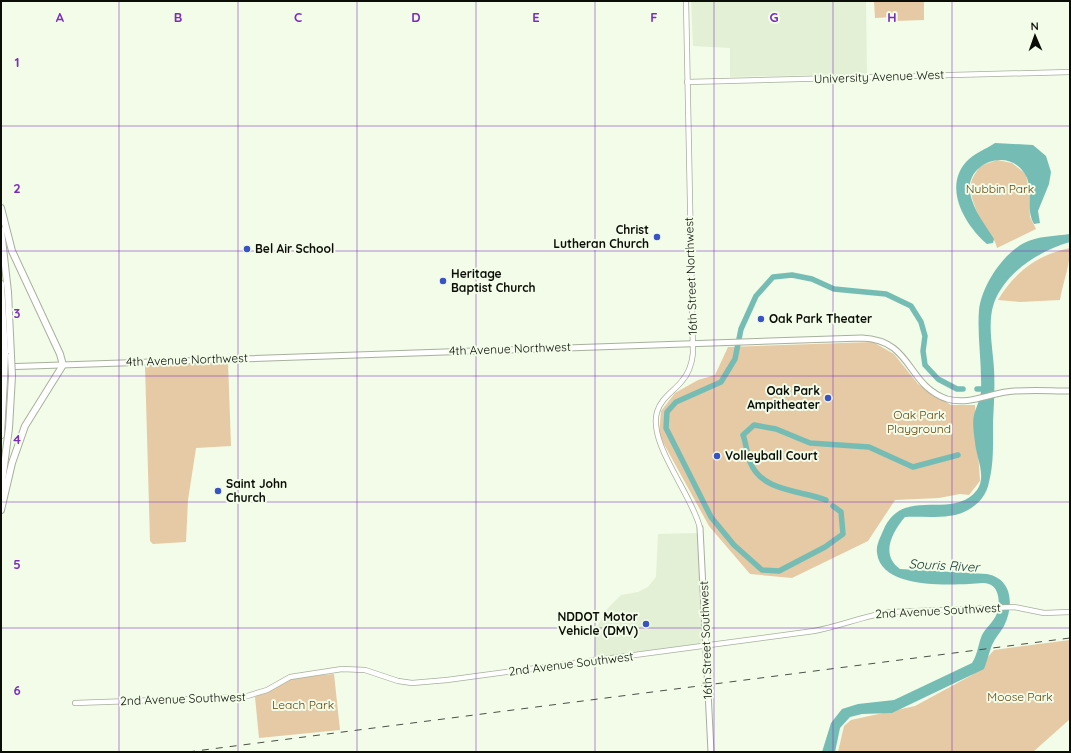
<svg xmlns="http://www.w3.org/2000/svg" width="1071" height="753" font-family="Quicksand,sans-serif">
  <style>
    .built { fill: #e3f0d5 }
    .green { fill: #e6c9a5 }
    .water { fill: #75bdb4 }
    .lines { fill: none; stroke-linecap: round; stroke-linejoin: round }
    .river { stroke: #75bdb4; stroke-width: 5.5 }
    .tertiary-casing { stroke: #a7b09d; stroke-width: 6 }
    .secondary-casing { stroke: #a7b09d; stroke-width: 7 }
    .trunk-casing { stroke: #a7b09d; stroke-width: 8 }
    .tertiary { stroke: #fff; stroke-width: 4.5 }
    .secondary { stroke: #fff; stroke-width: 5 }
    .trunk { stroke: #fff; stroke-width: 6 }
    .rail { stroke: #4a5045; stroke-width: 1; stroke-dasharray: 7 7; stroke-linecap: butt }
    .trunk-bridge-casing { stroke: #a7b09d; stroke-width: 8; stroke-linecap: butt }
    .trunk-bridge { stroke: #fff; stroke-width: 6 }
    .grid { fill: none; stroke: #7b2cbf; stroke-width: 1; stroke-opacity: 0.55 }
    .poi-dot { fill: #3952c4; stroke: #f2fce8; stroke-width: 1.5 }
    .labels { text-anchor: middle; stroke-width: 4; stroke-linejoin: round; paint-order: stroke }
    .street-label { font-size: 12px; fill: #0a0e07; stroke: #f2fce8 }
    .park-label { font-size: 12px; fill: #664309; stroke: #f2fce8 }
    .poi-label { font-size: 12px; font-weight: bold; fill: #0a0e07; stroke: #f2fce8; text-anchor: start }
    .water-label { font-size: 13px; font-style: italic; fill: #0d312d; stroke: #f2fce8 }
    .grid-label { font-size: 13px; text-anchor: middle; font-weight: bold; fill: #7b2cbf; stroke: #f2fce8; stroke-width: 4; stroke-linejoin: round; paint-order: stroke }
  </style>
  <rect width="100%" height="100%" fill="#f2fce8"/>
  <g class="built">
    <polygon points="691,1 866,1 867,74 730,77 730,48 693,46"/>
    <polygon points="698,533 703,644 594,659 595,630 608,608 621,595 638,592 648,587 656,577 658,534"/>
  </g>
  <g class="green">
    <polygon points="874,1 924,1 924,20 895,21 894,17 875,18"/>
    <path d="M997,160l15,3 14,11 3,17 1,26 6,12 -39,19c-2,-9 -7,-13 -12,-21 -6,-9 -17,-33 -14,-44 1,-6 6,-12 9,-17z"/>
    <path d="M1070,248c0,18 -7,34 -10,52l-40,2 -22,-2c17,-28 39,-45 72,-52z"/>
    <polygon points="873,342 894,354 918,384 951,405 975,405 980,481 969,495 960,494 939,498 895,500 868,541 792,578 750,574 709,526 659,435 661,411 675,393 698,380 715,375 728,347"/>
    <polygon points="228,362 231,446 196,448 188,500 186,542 153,544 150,541 145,365"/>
    <polygon points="1070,640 1070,719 1033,752 838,752 844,726 851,720 915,706 972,675 994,650"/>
    <polygon points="334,674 340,730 259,738 255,697 290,678"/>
  </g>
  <g class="water">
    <path d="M995,143l38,2 13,11 5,16 -2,12 -11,27 2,12 -6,1c-10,-17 2,-39 -12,-54 -18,-22 -57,-5 -52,23 4,19 15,31 24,46l-1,4 -6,1c-22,-19 -44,-56 -21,-82 7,-8 20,-13 29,-19z"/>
    <path d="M1070,234v8c-29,8 -65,30 -76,61 -7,20 -1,46 0,66 1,17 0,35 -1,52 0,20 1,42 -4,61 -2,12 -10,22 -21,28 -17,10 -44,6 -63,7 -13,15 -25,38 -5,52l87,5c26,5 27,32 17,52 -4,7 -9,12 -12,19 -3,8 -5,16 -8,24l-92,44 -30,1 -12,3 -10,11 -5,24h-13l9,-29 11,-14 16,-5 36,-4 78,-37c6,-9 6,-19 10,-28 4,-8 12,-13 15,-22 3,-9 3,-25 -8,-29 -6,-2 -13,0 -20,0 -25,1 -88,4 -92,-31 -1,-8 3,-15 6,-22 19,-47 69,-9 94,-41 10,-14 -1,-33 -2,-48 -1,-8 -3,-19 -1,-27 2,-8 7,-17 7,-25 1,-27 -4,-54 -2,-80 3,-25 24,-56 45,-67 13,-7 32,-7 46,-9z"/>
  </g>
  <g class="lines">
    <g class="river">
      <polyline points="977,389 985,389"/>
      <path d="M826,500c-26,-10 -64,-8 -76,-38 -3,-8 -4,-19 -7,-27l11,-10 22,4 34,14 59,4 44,20 45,-12"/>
      <polyline points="833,506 841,512 843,534 825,547 779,571 762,570 734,545 711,517 666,428 667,412 676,402 721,382 735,359 741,329 756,296 773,277 792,275 812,279 834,289 886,294 911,306 921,322 925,336 923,351 925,365 938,379 957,389 963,389"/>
    </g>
    <g class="tertiary-casing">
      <g id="tertiary">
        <path d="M686,1l7,352c-1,10 -4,20 -11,28 -8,10 -21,17 -25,31 -9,32 35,82 43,116"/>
        <polyline points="687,82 1070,72"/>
        <path d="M75,703l169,-6 23,-7 23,-13 52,-8 23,1 33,11 14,2 35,-3 367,-49c28,-5 51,-16 78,-19l122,-5 30,6 26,-1"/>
      </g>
    </g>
    <g class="secondary-casing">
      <g id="secondary">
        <path d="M1,367l861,-29c51,2 44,47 85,61 20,6 39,-4 59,-7 20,-3 43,-1 64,-1"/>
        <polyline points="700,528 711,752"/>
      </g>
    </g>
    <g class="trunk-casing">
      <g id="trunk">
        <polyline points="1,208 12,251 60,354 63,365 25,426 12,463 1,510"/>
        <polyline points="1,230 8,292 11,356"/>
        <polyline points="1,284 5,353"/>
        <polyline points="1,435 4,379"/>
        <polyline points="1,489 9,428 12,376"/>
      </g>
    </g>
    <use href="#tertiary" class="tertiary"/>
    <use href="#secondary" class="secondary"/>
    <use href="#trunk" class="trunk"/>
    <polyline class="rail" points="188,752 1070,638"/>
    <g class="trunk-bridge-casing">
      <g id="trunk-bridge">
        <polyline points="11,356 12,376"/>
        <polyline points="4,379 5,353"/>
      </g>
    </g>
    <use href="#trunk-bridge" class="trunk-bridge"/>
  </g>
  <path class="grid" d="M119,1v751M238,1v751M357,1v751M476,1v751M595,1v751M714,1v751M833,1v751M952,1v751M1,126h1069M1,251h1069M1,376h1069M1,502h1069M1,628h1069"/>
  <g class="poi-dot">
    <circle cx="657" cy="237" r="4"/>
    <circle cx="247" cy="249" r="4"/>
    <circle cx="443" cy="281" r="4"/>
    <circle cx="761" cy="319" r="4"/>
    <circle cx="828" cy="398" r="4"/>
    <circle cx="717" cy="456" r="4"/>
    <circle cx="218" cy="491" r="4"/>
    <circle cx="646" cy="624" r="4"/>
  </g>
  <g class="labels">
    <g class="street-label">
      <text transform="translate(879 77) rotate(-2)" y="4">University Avenue West</text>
      <text transform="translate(691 276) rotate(-92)" y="4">16th Street Northwest</text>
      <text transform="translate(510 349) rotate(-2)" y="4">4th Avenue Northwest</text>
      <text transform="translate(187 360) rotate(-2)" y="4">4th Avenue Northwest</text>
      <text transform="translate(938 611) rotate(-3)" y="4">2nd Avenue Southwest</text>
      <text transform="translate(706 640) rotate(-92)" y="4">16th Street Southwest</text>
      <text transform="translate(571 664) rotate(-7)" y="4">2nd Avenue Southwest</text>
      <text transform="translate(183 699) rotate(-2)" y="4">2nd Avenue Southwest</text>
    </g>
    <g class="park-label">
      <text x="1000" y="193">Nubbin Park</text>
      <text x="919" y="419">Oak Park<tspan x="919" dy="14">Playground</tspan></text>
      <text x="1020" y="701">Moose Park</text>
      <text x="303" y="709">Leach Park</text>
    </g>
    <g class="poi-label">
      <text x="649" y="234" text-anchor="end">Christ<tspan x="649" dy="14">Lutheran Church</tspan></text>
      <text x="255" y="253">Bel Air School</text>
      <text x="451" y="278">Heritage<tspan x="451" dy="14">Baptist Church</tspan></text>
      <text x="769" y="323">Oak Park Theater</text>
      <text x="820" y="395" text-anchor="end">Oak Park<tspan x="820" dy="14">Ampitheater</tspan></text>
      <text x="725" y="460">Volleyball Court</text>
      <text x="226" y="488">Saint John<tspan x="226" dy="14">Church</tspan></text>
      <text x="638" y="621" text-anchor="end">NDDOT Motor<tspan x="638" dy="14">Vehicle (DMV)</tspan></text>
    </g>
    <g class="water-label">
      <text transform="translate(944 565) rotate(3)" y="5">Souris River</text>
    </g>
  </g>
  <g class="grid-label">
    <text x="60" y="22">A</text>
    <text x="178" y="22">B</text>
    <text x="298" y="22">C</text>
    <text x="416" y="22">D</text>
    <text x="536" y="22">E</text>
    <text x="654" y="22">F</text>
    <text x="774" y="22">G</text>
    <text x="892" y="22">H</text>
    <text x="17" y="67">1</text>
    <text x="17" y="193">2</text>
    <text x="17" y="318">3</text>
    <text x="17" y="444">4</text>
    <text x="17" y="569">5</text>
    <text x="17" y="695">6</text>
  </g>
  <rect width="1071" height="753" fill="none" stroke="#0a0e07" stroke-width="4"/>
  <g transform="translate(1035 36) rotate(358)" stroke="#f2fce8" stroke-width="3" paint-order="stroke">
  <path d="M0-3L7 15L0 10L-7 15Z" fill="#0a0e07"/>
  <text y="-6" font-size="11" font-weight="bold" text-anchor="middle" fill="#0a0e07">N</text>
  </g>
</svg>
